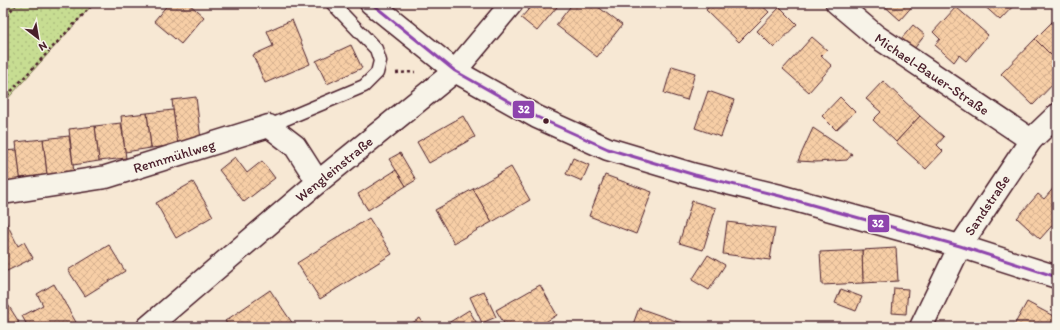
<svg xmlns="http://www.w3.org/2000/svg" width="1060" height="330" font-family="Itim,sans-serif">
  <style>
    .grass { fill: url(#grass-dots); stroke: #887e5e }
    .building { fill: url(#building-cross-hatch); stroke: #4a1f2b }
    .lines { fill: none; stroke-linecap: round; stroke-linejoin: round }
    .lane-casing { stroke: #4a1f2b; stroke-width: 15 }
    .street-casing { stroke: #4a1f2b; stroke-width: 25 }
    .primary-casing { stroke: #4a1f2b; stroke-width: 25 }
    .path { stroke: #4a1f2b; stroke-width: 2.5; stroke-dasharray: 3 3; stroke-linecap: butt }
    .lane { stroke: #f7f3e8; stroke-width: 12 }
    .street { stroke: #f7f3e8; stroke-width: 22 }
    .primary { stroke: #f7f3e8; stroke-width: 22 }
    .bus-1-casing { stroke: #f7f3e8; stroke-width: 6 }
    .bus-1 { stroke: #8e44ad; stroke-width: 3 }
    .bus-dot { fill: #4a1f2b; stroke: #f7f3e8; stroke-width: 1.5 }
    .labels { text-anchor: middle; stroke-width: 3; stroke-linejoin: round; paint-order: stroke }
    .street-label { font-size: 14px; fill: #4a1f2b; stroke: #f7f3e8 }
    .line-badge { stroke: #f7f3e8; stroke-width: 1.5 }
    .badge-label { font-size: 11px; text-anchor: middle; font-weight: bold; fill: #fff }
  </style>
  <defs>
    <pattern id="grass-dots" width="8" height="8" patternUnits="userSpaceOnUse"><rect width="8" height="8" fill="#c7dd92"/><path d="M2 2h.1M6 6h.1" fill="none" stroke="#acbd7e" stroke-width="1.8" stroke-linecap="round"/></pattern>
    <pattern id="building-cross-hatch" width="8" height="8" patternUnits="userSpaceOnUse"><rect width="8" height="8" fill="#f7cea6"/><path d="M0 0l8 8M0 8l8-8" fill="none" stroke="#d5b08f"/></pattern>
  </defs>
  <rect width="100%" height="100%" fill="#f7e8d4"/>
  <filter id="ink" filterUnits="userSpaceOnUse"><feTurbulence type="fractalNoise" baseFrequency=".025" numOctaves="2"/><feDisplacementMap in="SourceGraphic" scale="8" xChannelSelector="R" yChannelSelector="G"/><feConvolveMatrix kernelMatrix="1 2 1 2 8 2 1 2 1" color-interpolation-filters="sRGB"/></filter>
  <g filter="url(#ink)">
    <polygon class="grass" points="3,3 94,3 3,104"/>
    <g class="building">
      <polygon points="169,3 188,3 204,17 181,44 154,21"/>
      <polygon points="534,3 553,3 557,7 537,31 521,18"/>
      <polygon points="573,3 593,3 622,25 597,57 556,25"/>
      <polygon points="712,3 759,3 769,12 739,42 706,10"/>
      <polygon points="881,3 915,3 900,20"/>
      <polygon points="981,3 1016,3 1000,20"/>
      <polygon points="780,7 797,24 774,48 757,31"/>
      <polygon points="956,7 988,35 966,61 959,55 954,62 935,45 940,39 933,32"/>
      <polygon points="1057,17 1057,61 1035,39"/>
      <polygon points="292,20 310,64 265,83 253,55 273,46 267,31"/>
      <polygon points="913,25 925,35 914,49 901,39"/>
      <polygon points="812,37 827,50 821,56 832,66 809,92 783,69"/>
      <polygon points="1035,39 1057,61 1057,80 1033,105 1001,74"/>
      <polygon points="351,45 362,68 327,84 316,61"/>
      <polygon points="672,66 695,73 687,100 664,93"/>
      <polygon points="883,81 920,116 896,142 873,120 881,112 866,99"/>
      <polygon points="708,91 734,100 721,137 695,128"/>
      <polygon points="196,97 201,140 177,143 172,100"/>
      <polygon points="840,97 855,112 836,130 822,116"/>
      <polygon points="173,110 178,145 151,148 147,113"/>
      <polygon points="147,113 151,148 125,152 121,116"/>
      <polygon points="463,116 475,137 429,163 417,142"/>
      <polygon points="920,116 944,137 937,145 943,151 926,169 896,142"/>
      <polygon points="121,123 126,158 99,161 95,126"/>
      <polygon points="95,126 99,161 73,165 69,129"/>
      <polygon points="813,128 852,154 847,160 816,162 798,161"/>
      <polygon points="69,136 74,172 47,175 43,139"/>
      <polygon points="43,139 47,175 20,178 16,142"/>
      <polygon points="17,150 21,185 3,187 3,151"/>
      <polygon points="400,153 416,180 406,186 389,159"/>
      <polygon points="235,157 247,173 262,161 275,178 244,202 219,170"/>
      <polygon points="573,158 589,165 582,181 566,174"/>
      <polygon points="511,167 530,200 492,222 473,189"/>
      <polygon points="396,170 406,186 368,210 358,194"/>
      <polygon points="605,175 652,192 636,234 589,216"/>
      <polygon points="193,182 213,216 176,238 156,203"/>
      <polygon points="1057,184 1057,220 1040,239 1017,218 1038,194 1044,199"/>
      <polygon points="473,189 492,222 454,243 435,210"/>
      <polygon points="692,201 716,208 703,250 679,243"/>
      <polygon points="4,218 18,246 24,242 33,258 3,273"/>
      <polygon points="369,218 392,254 320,299 297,263"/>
      <polygon points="727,222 775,228 770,260 723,254"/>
      <polygon points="109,245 125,271 85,296 68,270"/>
      <polygon points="896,248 898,281 863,283 862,250"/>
      <polygon points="862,250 863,283 822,285 820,252"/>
      <polygon points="708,255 725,265 709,290 692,280"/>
      <polygon points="54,284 77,324 71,327 28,327 22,316 43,305 37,294"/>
      <polygon points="540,285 557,315 537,327 506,327 496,310"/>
      <polygon points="894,288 908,289 906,314 892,313"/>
      <polygon points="841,289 862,297 856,311 835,303"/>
      <polygon points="270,290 295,327 229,327 225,321"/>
      <polygon points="484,291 496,317 482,323 470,297"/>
      <polygon points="3,297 19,322 12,327 3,327"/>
      <polygon points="1027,302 1057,318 1057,327 1013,327"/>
      <polygon points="639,308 687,325 686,327 632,327"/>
      <polygon points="469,310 479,327 442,327"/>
      <polygon points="420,318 425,327 406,327"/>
    </g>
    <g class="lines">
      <g class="lane-casing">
        <polyline id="lane" points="269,126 364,86 377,73 380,61 376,49 332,3"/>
      </g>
      <g class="street-casing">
        <g id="street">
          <polyline points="837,3 876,36 1031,140"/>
          <polyline points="3,193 106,177 269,126 295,146 318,182"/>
          <polyline points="148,327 318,182 455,71 512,3"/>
          <polyline points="921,327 960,246 1031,140 1057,115"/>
        </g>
      </g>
      <g class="primary-casing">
        <polyline id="primary" points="371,3 455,71 537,117 608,149 695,175 780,196 960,246 1057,277"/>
      </g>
      <g class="path">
        <polyline points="3,20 17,3"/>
        <polyline points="396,73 415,72"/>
        <polyline points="3,100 94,3"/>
      </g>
      <use href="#lane" class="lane"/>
      <use href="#street" class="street"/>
      <use href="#primary" class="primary"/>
      <g class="bus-1-casing">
        <polyline id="bus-1" points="371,3 455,71 537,117 608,149 695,175 780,196 960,246 1057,277"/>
      </g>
      <use href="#bus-1" class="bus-1"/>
    </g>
  </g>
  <circle class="bus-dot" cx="546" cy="121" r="3.5"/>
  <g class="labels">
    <g class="street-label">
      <text transform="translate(932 74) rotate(34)" y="5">Michael-Bauer-Straße</text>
      <text transform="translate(174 156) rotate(-17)" y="5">Rennmühlweg</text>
      <text transform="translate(334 169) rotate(-39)" y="5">Wengleinstraße</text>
      <text transform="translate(987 205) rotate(-56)" y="5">Sandstraße</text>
    </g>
  </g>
  <g class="line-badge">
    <rect x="512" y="100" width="23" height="19" rx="4" fill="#8e44ad"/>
    <rect x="867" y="214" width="23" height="19" rx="4" fill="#8e44ad"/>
  </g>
  <g class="badge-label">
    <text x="524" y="113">32</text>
    <text x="878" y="227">32</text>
  </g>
  <rect width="1060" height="330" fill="none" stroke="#f7f3e8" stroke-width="16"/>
  <rect x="8" y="8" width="1044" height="314" fill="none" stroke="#4a1f2b" stroke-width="1.5" filter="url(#ink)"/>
  <g transform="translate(38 38) rotate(149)" stroke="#f7f3e8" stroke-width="3" paint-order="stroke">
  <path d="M0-3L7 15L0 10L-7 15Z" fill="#4a1f2b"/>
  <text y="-6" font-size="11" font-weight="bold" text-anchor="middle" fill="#4a1f2b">N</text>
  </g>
</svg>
